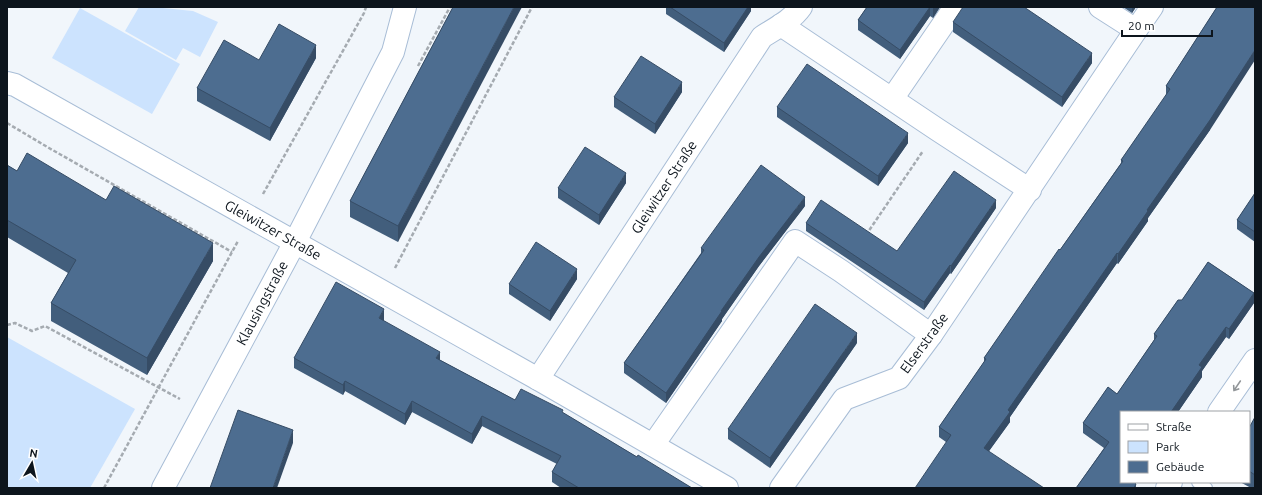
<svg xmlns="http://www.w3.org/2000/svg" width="1262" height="495" font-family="Ubuntu,sans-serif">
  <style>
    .green { fill: #cce3fe }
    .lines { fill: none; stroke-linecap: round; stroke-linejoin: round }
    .service-casing { stroke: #a8bdd6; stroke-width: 14 }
    .minor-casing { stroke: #a8bdd6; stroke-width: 24 }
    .path { stroke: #a5abb1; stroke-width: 2.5; stroke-dasharray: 4 2; stroke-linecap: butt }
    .service { stroke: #fff; stroke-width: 12 }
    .minor { stroke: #fff; stroke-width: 22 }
    .wall { fill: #425e7c }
    .shaded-wall { fill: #364c65 }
    .building { fill: #4d6d90; stroke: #364c65 }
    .oneway { stroke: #929699 }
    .labels { text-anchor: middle; stroke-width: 3; stroke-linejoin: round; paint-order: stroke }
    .street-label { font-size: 14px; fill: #0d151d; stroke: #fff }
  </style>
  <rect width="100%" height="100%" fill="#f1f6fb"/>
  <g class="green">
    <polygon points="139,7 153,7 193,11 218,22 200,57 183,48 176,60 125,31"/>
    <polygon points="80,8 180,64 152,114 52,58"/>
    <polygon points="7,337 135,409 90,488 7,488"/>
  </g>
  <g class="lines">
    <g class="service-casing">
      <polyline id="service" points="1198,482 1206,488"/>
    </g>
    <g class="minor-casing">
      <g id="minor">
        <polyline points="781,25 938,130 1030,190"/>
        <polyline points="1136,30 1152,7"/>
        <polyline points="7,83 15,85 538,379 727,488"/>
        <polyline points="892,99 955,7"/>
        <path d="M538,379l224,-342c14,-9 30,-17 39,-30"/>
        <polyline points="1219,412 1255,360"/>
        <polyline points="653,445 795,241 841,271 931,335"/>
        <polyline points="163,488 295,242 393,52 405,7"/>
        <polyline points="781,488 844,399 899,378 931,335 1136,30 1100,7"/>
        <polyline points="1167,488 1171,482"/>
      </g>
    </g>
    <g class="path">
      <polyline points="418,66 450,7"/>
      <polyline points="7,123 49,148 232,252"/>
      <polyline points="263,194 364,13 366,7"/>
      <polyline points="866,235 923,151"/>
      <polyline points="395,268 532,7"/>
      <polyline points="7,325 15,323 32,331 45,326 180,399"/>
      <polyline points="104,488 238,241"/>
    </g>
    <use href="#service" class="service"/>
    <use href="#minor" class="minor"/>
  </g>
  <g class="wall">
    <polygon points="453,7 398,242 350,217 350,201"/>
    <polygon points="666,7 751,7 751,11 724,52 666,14"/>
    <polygon points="867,7 940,7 933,18 930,16 900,59 858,30 858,20"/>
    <polygon points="1123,7 1136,7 1132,13"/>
    <polygon points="1217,7 1210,130 1148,218 1148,221 1118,264 1117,263 1010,417 1010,422 989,451 946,442 939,437 939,427 984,362 984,358 1121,163 1121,160 1166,96 1166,86"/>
    <polygon points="953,22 1092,63 1062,107 953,32"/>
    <polygon points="316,58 270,141 197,101 197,88 259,60"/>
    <polygon points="682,92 655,134 614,107 614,97"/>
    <polygon points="777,107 908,143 878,186 777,117"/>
    <polygon points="7,165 17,171 106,200 213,261 147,375 51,321 51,303 68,273 7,237"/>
    <polygon points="626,183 599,225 558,198 558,188"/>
    <polygon points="1255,193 1255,242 1237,229 1237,220"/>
    <polygon points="805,206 759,266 722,319 722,321 666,403 624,373 624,363 701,253 701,248"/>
    <polygon points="996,208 951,274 950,273 924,310 806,231 806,223 897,251"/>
    <polygon points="1208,262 1254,293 1254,303 1229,339 1226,337 1202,371 1202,377 1178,412 1121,412 1121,482 1136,482 1135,483 1136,484 1136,488 1076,488 1104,448 1083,433 1083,423 1108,387 1117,394 1154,340 1154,334 1178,300 1182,300"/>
    <polygon points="577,279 550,321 509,294 509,284"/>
    <polygon points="384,320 384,321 440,360 515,400 563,413 637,457 692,488 561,488 552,482 552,472 557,464 482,426 472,444 412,412 405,425 345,391 343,395 294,368 294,358"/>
    <polygon points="857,343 770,468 728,439 728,429"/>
    <polygon points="1255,417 1255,488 1251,488 1240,482 1249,482 1249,428"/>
  </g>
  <g class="shaded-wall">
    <polygon points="514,7 522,7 398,242 398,226"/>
    <polygon points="748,7 751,7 751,11 724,52 724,43"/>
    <polygon points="930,7 930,16 900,59 900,50"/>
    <polygon points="933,7 940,7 933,18"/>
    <polygon points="1132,7 1136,7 1132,13"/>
    <polygon points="316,45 316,58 270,141 270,128"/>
    <polygon points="1255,50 1255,60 1210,130 1148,218 1148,221 1118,264 1118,254 1147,210"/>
    <polygon points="1092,53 1092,63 1062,107 1062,97"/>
    <polygon points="682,82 682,92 655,134 655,124"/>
    <polygon points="908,133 908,143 878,186 878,176"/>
    <polygon points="626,173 626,183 599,225 599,215"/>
    <polygon points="805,197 805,206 759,266 722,319 722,321 666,403 666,393 721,311 759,257"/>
    <polygon points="996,200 996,208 951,274 951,266"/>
    <polygon points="213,243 213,261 147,375 147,358"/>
    <polygon points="1117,253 1117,263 1010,417 1010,422 984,458 984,448 1008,410"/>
    <polygon points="950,265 950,273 924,310 924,302"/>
    <polygon points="577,269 577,279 550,321 550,311"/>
    <polygon points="1254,293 1254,303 1229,339 1229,329"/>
    <polygon points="384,309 384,320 379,329 379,318"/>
    <polygon points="1226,327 1226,337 1202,371 1202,377 1178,412 1171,412 1199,365"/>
    <polygon points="857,333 857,343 770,468 770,458"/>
    <polygon points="440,352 440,363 436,358"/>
    <polygon points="345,381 345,391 343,395 343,385"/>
    <polygon points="412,401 412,412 405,425 405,414"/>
    <polygon points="482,416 482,426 472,444 472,434"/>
    <polygon points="293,430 293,443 277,488 273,488"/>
  </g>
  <g class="building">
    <polygon points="453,7 514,7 398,226 350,201"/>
    <polygon points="670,7 748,7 724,43"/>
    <polygon points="867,7 930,7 900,50 858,20"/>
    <polygon points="963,7 1024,7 1092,53 1062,97 953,22"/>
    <polygon points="1217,7 1255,7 1255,50 1210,120 1147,210 1148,211 1118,254 1117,253 1008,410 1010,412 984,448 1044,488 915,488 951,435 939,427 986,359 984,358 1059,249 1060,250 1123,161 1121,160 1170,89 1166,86"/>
    <polygon points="279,24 316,45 270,128 197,88 224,40 259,60"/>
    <polygon points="641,56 682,82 655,124 614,97"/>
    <polygon points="807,64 908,133 878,176 777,107"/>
    <polygon points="585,147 626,173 599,215 558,188"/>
    <polygon points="27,153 106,200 114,186 213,243 147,358 51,303 76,260 7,220 7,165 17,171"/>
    <polygon points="761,165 805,197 759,257 721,311 722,311 666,393 624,363 704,250 701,248"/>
    <polygon points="954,171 996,200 951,266 950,265 924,302 806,223 821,200 897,251"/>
    <polygon points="1255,193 1255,232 1237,220"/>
    <polygon points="536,242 577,269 550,311 509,284"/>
    <polygon points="1208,262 1254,293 1229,329 1226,327 1199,365 1202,367 1171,412 1121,412 1121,482 1134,482 1136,484 1134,488 1076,488 1109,442 1083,423 1108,387 1117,394 1157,336 1154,334 1178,300 1182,300"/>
    <polygon points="336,282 384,309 379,318 440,352 436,358 515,400 521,389 563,410 562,412 637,457 638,455 692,488 579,488 552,472 561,456 482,416 472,434 412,401 405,414 345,381 343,385 294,358"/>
    <polygon points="815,304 857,333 770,458 728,429"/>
    <polygon points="238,410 293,430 273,488 210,488"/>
    <polygon points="1255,417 1255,475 1249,471 1249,428"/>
  </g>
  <defs><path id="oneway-shaft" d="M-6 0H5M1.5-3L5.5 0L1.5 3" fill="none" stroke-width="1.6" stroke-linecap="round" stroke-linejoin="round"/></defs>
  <use class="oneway" href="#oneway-shaft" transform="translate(1237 386) rotate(124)"/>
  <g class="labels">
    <g class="street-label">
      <text transform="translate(664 187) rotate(-57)" y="5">Gleiwitzer Straße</text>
      <text transform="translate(273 230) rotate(29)" y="5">Gleiwitzer Straße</text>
      <text transform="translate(262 303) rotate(-62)" y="5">Klausingstraße</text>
      <text transform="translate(924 343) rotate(-54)" y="5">Elserstraße</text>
    </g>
  </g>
  <rect width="1262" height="495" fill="none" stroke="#0d151d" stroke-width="16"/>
  <rect x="1120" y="411" width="130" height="72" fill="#ffffff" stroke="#9ea1a5"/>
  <rect x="1128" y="424" width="20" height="6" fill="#ffffff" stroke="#9ea1a5"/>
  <text x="1156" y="431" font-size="12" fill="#0d151d">Straße</text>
  <rect x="1128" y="441" width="20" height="12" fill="#cce3fe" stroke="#9ea1a5"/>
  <text x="1156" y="451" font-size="12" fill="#0d151d">Park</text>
  <rect x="1128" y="461" width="20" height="12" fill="#4d6d90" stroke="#9ea1a5"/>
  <text x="1156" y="471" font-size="12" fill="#0d151d">Gebäude</text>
  <g transform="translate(32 463) rotate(9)" stroke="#ffffff" stroke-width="3" paint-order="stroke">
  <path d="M0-3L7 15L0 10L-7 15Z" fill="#0d151d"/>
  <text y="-6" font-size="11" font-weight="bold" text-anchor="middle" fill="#0d151d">N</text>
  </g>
  <path d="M1122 30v6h90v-6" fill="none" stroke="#0d151d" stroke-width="2"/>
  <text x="1128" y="30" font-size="12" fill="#0d151d" stroke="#ffffff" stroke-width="3" paint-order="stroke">20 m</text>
</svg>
